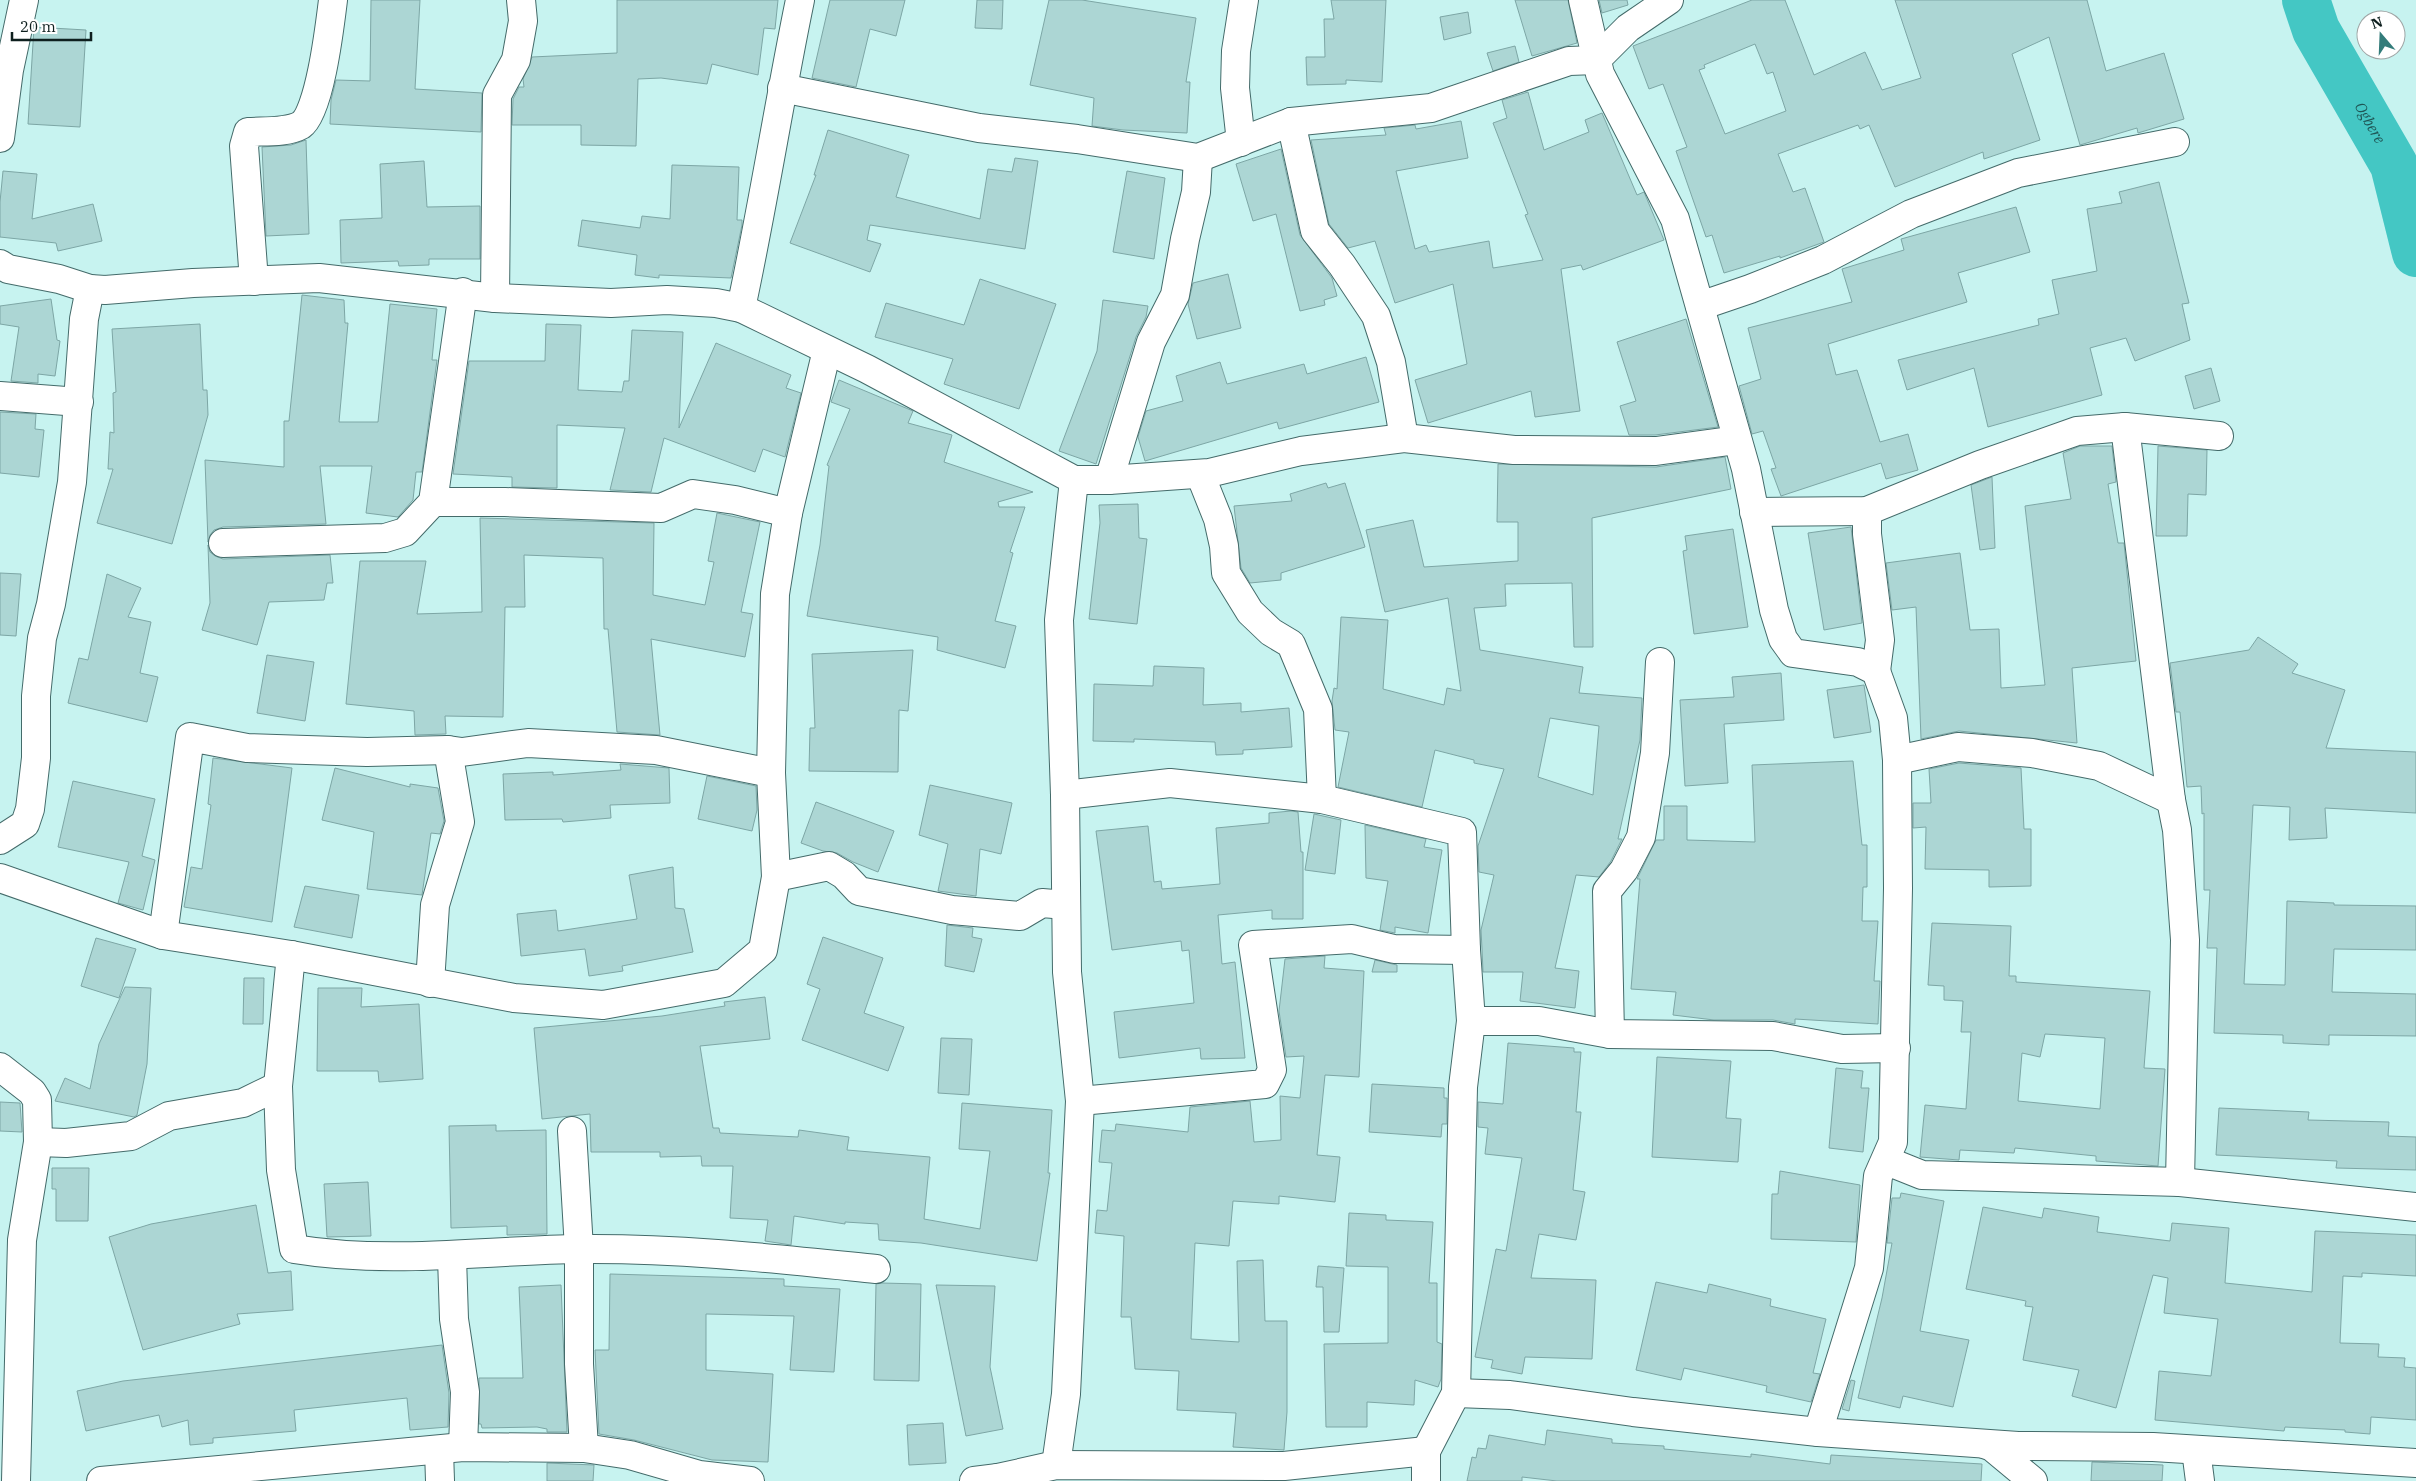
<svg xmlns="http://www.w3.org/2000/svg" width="2416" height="1481" font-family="'IBM Plex Serif',serif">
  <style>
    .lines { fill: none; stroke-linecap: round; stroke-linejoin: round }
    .river { stroke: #44c7c4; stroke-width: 48 }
    .building { fill: #acd6d4; stroke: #7da6a5; fill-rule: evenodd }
    .street-casing { stroke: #446b6a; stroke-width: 30 }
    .street { stroke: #fff; stroke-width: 28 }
    .labels { text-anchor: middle; stroke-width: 4; stroke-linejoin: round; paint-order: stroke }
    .water-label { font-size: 15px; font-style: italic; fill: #1f5554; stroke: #fff }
  </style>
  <rect width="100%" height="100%" fill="#c7f3f0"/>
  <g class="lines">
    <path class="river" id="s1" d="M2306,0l10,30 78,135 22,88"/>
  </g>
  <g class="building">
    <polygon points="371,0 420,0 415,89 482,93 481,132 330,124 331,100 336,80 370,81"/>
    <polygon points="617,0 778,0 775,29 764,28 758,75 712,64 707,84 661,78 638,79 636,146 581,145 581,125 512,125 513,99 519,87 524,87 523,79 532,57 617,53"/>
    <polygon points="830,0 905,0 896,36 870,29 856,87 812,78"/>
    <polygon points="977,0 1003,0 1002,29 975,28"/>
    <polygon points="1049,0 1082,0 1196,18 1186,82 1190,82 1187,133 1123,130 1092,126 1094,98 1030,85"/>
    <polygon points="1331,0 1386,0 1382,82 1346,80 1346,84 1307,85 1306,57 1325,57 1324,19 1334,19"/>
    <polygon points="1515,0 1568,0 1577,43 1532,56"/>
    <polygon points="1599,0 1627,0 1628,5 1602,13"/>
    <path d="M1752,0h33l29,75 51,-23 17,38 39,-12 -26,-78h192l19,71 58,-18 20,66 -46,14 -1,-5 -57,17 -31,-108 -37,17 28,86 -56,19 -1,-7 -88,35 -26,-62 -9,4 -2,-4 -80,29 15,38 12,-4 19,54 -44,16v-2l-56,17 -12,-38 -6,2 -30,-86 11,-4 -24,-63 -14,5 -16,-43zM1755,44l12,30 6,-2 13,39 -61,23 -26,-64 6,-2 -1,-3z"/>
    <polygon points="1468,12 1471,33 1444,40 1440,17"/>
    <polygon points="34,27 86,30 80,127 28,124"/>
    <polygon points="1515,46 1519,62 1493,71 1487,53"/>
    <polygon points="1528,92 1544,150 1589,132 1585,120 1602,113 1637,195 1644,192 1664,240 1583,270 1581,265 1561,269 1580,411 1535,417 1531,391 1428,423 1415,380 1467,364 1453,284 1395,303 1375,241 1348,248 1329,224 1311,140 1386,135 1384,128 1415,125 1416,129 1461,121 1468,158 1396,171 1415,249 1426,245 1429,252 1489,241 1493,268 1543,260 1525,215 1528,214 1493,123 1507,118 1502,100"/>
    <polygon points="828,130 909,155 896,197 980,219 988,169 1012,172 1015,158 1038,161 1025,249 870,225 867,240 881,244 870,272 790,243 816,175 814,175"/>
    <polygon points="306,140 309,234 266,236 262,147 291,145"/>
    <polygon points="1281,149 1300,235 1332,278 1337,296 1324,300 1325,305 1300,311 1276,214 1253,221 1236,164"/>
    <polygon points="424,161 427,207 480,206 480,259 429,259 429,265 399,266 398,261 341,263 340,220 382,218 380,164"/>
    <polygon points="672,165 739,167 737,220 742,220 742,225 731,278 659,275 659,278 635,275 637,255 578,246 582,220 640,228 642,216 670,219"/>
    <polygon points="3,171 37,174 32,219 93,204 102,241 58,251 56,243 0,237 0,202"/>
    <polygon points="1127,171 1165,178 1154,259 1113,252"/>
    <polygon points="2159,182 2189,303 2182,304 2190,340 2135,361 2126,338 2090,348 2102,395 1988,427 1974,368 1907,390 1898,360 2039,325 2038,319 2059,314 2052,280 2097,271 2087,209 2122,203 2119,192"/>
    <polygon points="2016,207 2030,252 1958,273 1967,302 1828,344 1836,375 1857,370 1880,442 1908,434 1918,470 1886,479 1881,463 1781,496 1771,469 1776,468 1763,431 1752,434 1739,386 1761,379 1748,328 1852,302 1842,269 1904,250 1901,239"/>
    <polygon points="1228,274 1241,328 1197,339 1188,304 1193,283"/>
    <polygon points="980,279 1056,304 1019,409 944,384 953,359 875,337 886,303 964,325"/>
    <polygon points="302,295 344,300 345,323 348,323 339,422 378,422 390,304 437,309 432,360 437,360 422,472 416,472 413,500 398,517 366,513 372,466 320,466 326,524 223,527 214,530 210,535 208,542 205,460 284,467 284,421 289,421"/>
    <polygon points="51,299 57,340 60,341 55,376 38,374 38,383 11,381 19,327 0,324 0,306"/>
    <polygon points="1103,300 1148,306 1146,317 1136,337 1096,464 1059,451 1097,351"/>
    <polygon points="1686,319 1718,427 1655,435 1629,435 1620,406 1636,401 1617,342"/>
    <polygon points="200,324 203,390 207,390 208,415 172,544 97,523 113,469 108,469 110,432 114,433 113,393 116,392 112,329"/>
    <polygon points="546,324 581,325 578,390 622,392 624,381 629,381 632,330 683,332 679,428 716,343 791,375 786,388 801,393 785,457 763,449 755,472 664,438 651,492 610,490 625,428 557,425 557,488 512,487 512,477 453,474 469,361 545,361"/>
    <polygon points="1366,357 1379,402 1279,429 1277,422 1145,461 1138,437 1146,411 1183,401 1176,376 1220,362 1227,384 1304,364 1307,374"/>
    <polygon points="2211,368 2220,401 2194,409 2185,376"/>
    <polygon points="839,380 913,411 908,423 952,435 944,462 1033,492 998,502 999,507 1025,507 1010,552 1013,553 995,621 1016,626 1005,668 937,650 938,637 807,616 820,545 829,466 827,465 850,409 831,402"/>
    <polygon points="0,412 36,414 35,429 44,430 39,477 0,473"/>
    <polygon points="2080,446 2112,446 2116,482 2108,484 2118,543 2124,543 2136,661 2072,668 2077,743 1959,731 1921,739 1916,607 1892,610 1886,563 1960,553 1970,630 1999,629 2001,688 2045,685 2025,506 2071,499 2063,453"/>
    <polygon points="2158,446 2207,450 2206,495 2188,494 2187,536 2156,536"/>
    <path d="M1725,457l6,32 -139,29 1,129h-19l-2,-64 -67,1 1,22 -32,2 6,42 103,17 -4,26 63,5 -2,42 -22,99h4l-11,22 -12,16 -23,-2 -21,93 24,3 -4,37 -55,-7 3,-29h-40l-1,-23 -1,-19 13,-55 -15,-3 -1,-26 26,-77 -30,-6v-3l-39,-10 -13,57 -84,-20 11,-55 -14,-2 -3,-29 2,-13 3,1 4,-72 47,3 -5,69 61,16 3,-17 14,3 -13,-93 -63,14 -19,-82 47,-10 11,47 94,-6v-39h-21l1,-58 158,3zM1550,718l49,8 -6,69 -55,-18z"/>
    <polygon points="1992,477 1995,548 1980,550 1971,485"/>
    <polygon points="1326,483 1328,488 1345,483 1365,547 1281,573 1281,580 1250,583 1241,568 1234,506 1292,501 1290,494"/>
    <polygon points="1138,504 1139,538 1147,539 1137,624 1089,619 1100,523 1099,505"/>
    <polygon points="717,513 760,522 741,612 753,614 745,657 651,639 660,735 617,732 608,629 604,629 603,558 524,555 525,607 505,607 503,717 445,716 446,734 415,735 414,711 346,704 360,561 426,561 417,614 482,612 480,518 654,523 653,595 705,605 714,562 708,561"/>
    <polygon points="1851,527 1862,623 1824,630 1808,533"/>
    <polygon points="1733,529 1748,627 1694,634 1683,551 1687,550 1685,536"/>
    <polygon points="208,545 210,552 215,556 223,559 330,555 333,583 327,583 324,600 269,602 257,645 202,630 210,603"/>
    <polygon points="0,573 21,574 16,636 0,635"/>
    <polygon points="107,574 141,588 128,617 151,622 140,673 158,677 147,722 68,703 79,658 88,660"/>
    <polygon points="2258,637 2298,664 2292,673 2345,690 2326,748 2416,752 2416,813 2325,808 2327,838 2289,840 2290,807 2253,805 2244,984 2285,985 2287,901 2334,903 2334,905 2416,906 2416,950 2334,949 2332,992 2416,994 2416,1036 2329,1035 2329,1045 2283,1043 2283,1035 2214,1033 2217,948 2207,948 2210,890 2204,890 2204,813 2202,814 2201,786 2187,787 2180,712 2176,712 2170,663 2249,650"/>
    <polygon points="913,650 908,711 899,710 898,772 809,771 810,728 815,728 812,654"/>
    <polygon points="267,655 314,662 305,721 257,713"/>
    <polygon points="1154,666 1204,668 1203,705 1241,703 1241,712 1289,708 1292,747 1243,750 1243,754 1216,755 1215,742 1134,739 1134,742 1093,741 1094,684 1153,686"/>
    <polygon points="1781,673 1784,720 1724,724 1728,783 1685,786 1680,700 1734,697 1732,677"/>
    <polygon points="1864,685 1871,732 1834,738 1827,690"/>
    <polygon points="213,758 292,768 272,922 184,907 191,867 202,869 211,805 208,804"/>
    <polygon points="1853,761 1862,845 1867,845 1867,887 1863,887 1862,921 1878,921 1874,981 1880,981 1878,1024 1795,1019 1795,1024 1773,1020 1714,1020 1673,1015 1676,992 1631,989 1640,879 1637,879 1656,840 1664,840 1664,806 1687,806 1687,840 1755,842 1752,765"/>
    <polygon points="1959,763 2021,768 2024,829 2031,829 2031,886 1989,887 1989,870 1925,869 1926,827 1913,828 1913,803 1931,803 1929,769"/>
    <polygon points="620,764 669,768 670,803 610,805 611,818 563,822 562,819 505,820 503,774 553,772 553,775 621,770"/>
    <polygon points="335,768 410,787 410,784 438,788 444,821 440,834 431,833 422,895 367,889 374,832 322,820"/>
    <polygon points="707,776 756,786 757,810 752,831 698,819"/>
    <polygon points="73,781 155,799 142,856 155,860 143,910 118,903 129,862 58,847"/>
    <polygon points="930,785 1012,803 1001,854 980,849 976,896 938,891 948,844 919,835"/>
    <polygon points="816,802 894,831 878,872 853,862 837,853 823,851 801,843"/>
    <polygon points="1291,811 1298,812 1301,852 1303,852 1303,919 1272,919 1272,910 1218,915 1222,964 1235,962 1245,1058 1201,1059 1200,1048 1119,1058 1114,1012 1194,1003 1189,950 1182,951 1181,941 1112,950 1096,831 1148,826 1154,882 1161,881 1162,889 1220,884 1216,828 1269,823 1269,813"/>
    <polygon points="1314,814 1341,820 1335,874 1305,870"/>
    <polygon points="1365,825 1426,839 1424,847 1442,850 1428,933 1395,927 1395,933 1380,930 1388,881 1366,878"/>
    <polygon points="673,867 675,908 684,909 693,952 622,966 623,971 589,976 585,949 521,956 517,914 556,910 558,931 637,919 629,875"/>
    <polygon points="305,886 359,895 352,938 294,927"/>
    <path d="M1932,923l79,3 -2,50h7v6l134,9 -6,77 21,1 -7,97 -62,-5v-5l-81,-8 -1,5 -54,-3 -1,10 -39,-3 5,-52 41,4 5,-77h-10l2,-31 -19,-1v-14l-16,-1zM2045,1034l60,4 -5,71 -82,-8 4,-48 18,4z"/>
    <polygon points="947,925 973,928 972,937 982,939 974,972 945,966"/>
    <polygon points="823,937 883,958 864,1013 904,1027 888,1071 802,1040 820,989 807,984"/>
    <polygon points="96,938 136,949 119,998 81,986"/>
    <polygon points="1325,956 1324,968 1364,971 1359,1077 1325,1075 1317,1155 1340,1157 1335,1202 1279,1196 1279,1204 1233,1201 1229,1246 1195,1243 1191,1339 1239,1342 1237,1261 1263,1260 1265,1321 1287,1321 1287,1412 1284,1450 1233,1447 1236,1413 1177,1410 1179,1371 1135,1369 1131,1317 1121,1317 1124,1236 1095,1233 1097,1210 1107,1211 1112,1163 1099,1162 1102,1130 1115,1131 1116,1124 1188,1132 1190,1107 1250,1101 1254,1142 1281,1140 1280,1096 1300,1098 1304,1056 1286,1057 1279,1011 1285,959"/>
    <polygon points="1375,960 1397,965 1397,972 1372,972"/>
    <polygon points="244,978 264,978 263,1024 243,1024"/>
    <polygon points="125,987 151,988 147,1064 137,1115 134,1117 55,1101 65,1078 90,1089 99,1044"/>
    <polygon points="318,988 362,988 361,1007 419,1004 423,1079 379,1082 378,1071 317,1071"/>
    <polygon points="765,997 770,1039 700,1046 713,1128 719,1128 720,1133 798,1137 799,1130 849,1137 847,1150 930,1157 924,1219 980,1229 990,1151 959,1149 962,1103 1052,1110 1048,1173 1050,1173 1037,1261 921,1243 879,1240 878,1224 845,1222 845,1224 794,1216 791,1245 765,1241 768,1220 730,1218 733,1166 702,1166 701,1156 660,1157 660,1152 591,1152 590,1114 542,1119 534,1028 662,1016 725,1006 724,1002"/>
    <polygon points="941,1038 972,1039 969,1095 938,1093"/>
    <polygon points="1508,1043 1574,1048 1574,1052 1581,1052 1576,1112 1581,1112 1573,1190 1585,1192 1576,1240 1539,1234 1531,1278 1596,1280 1592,1359 1525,1357 1522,1374 1491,1368 1493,1360 1475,1357 1496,1249 1506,1251 1522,1158 1485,1154 1488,1128 1478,1127 1478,1102 1503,1104"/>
    <polygon points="1657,1057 1731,1061 1726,1118 1741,1119 1738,1162 1652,1157"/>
    <polygon points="1836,1068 1863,1071 1861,1088 1869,1088 1863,1152 1829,1148"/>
    <polygon points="1372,1084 1444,1088 1444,1098 1447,1098 1447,1124 1442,1124 1441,1137 1369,1132"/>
    <polygon points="0,1102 20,1103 22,1132 0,1131"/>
    <polygon points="2219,1108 2309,1112 2308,1120 2389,1122 2388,1136 2416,1137 2416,1170 2336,1168 2337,1161 2216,1155"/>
    <polygon points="496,1125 496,1131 546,1130 547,1234 507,1235 507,1226 451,1228 449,1126"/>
    <polygon points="52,1168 89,1168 88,1221 56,1221 56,1189 52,1189"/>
    <polygon points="1780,1171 1860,1185 1856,1242 1771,1239 1772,1194 1778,1194"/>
    <polygon points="368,1182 371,1236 327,1237 324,1184"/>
    <polygon points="1901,1193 1944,1201 1920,1331 1969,1340 1953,1407 1903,1396 1900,1408 1858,1398 1882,1298 1892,1243 1887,1243 1892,1198 1900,1198"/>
    <polygon points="256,1205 268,1273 291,1271 293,1310 237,1314 240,1324 143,1350 109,1237 151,1224"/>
    <polygon points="1983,1207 2042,1218 2044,1208 2099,1217 2097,1232 2170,1241 2172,1223 2229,1228 2225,1283 2312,1292 2315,1231 2416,1235 2416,1276 2362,1273 2362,1277 2343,1276 2340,1343 2379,1344 2378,1357 2405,1358 2404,1367 2416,1368 2416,1420 2371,1417 2370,1434 2345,1432 2345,1430 2285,1427 2284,1431 2155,1420 2159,1371 2211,1376 2218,1319 2164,1313 2168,1278 2153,1275 2116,1408 2072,1396 2079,1370 2023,1360 2033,1307 2025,1306 2026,1301 1966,1289"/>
    <polygon points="1349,1213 1386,1215 1386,1220 1433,1222 1429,1283 1437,1283 1437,1342 1442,1344 1441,1379 1438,1387 1415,1380 1414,1405 1367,1402 1367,1427 1326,1427 1324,1344 1388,1343 1388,1267 1346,1266"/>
    <polygon points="1318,1266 1344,1268 1339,1332 1324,1332 1323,1287 1316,1287"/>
    <polygon points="610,1274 784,1279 784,1286 840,1289 834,1372 790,1370 794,1316 706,1314 706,1370 773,1374 768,1462 712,1460 634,1440 599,1434 595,1350 609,1350"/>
    <polygon points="1656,1282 1707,1293 1709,1284 1771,1299 1770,1306 1826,1319 1813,1373 1820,1374 1811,1402 1766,1392 1767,1386 1684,1368 1681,1380 1636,1370"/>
    <polygon points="882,1283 921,1284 919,1381 874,1380 876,1284"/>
    <polygon points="561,1285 567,1432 547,1432 547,1429 537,1427 482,1428 481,1424 479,1424 479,1378 523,1378 519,1287"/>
    <polygon points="936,1285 995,1286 990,1367 1003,1429 966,1436"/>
    <polygon points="442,1345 449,1393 448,1427 410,1430 407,1398 294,1410 296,1431 213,1438 213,1443 190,1445 188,1420 162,1427 159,1415 86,1431 77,1391 123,1381"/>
    <polygon points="1851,1380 1855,1381 1849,1411 1842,1409"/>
    <polygon points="943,1423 946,1463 909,1465 907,1425"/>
    <polygon points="1547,1430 1612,1439 1612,1443 1664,1446 1664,1449 1751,1457 1751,1454 1830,1464 1831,1455 1982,1464 1981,1481 1557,1481 1522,1477 1522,1481 1467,1481 1472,1457 1476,1458 1478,1448 1486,1449 1489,1435 1545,1445"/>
    <polygon points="2092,1462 2163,1465 2162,1481 2091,1481"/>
    <polygon points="547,1463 594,1465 593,1481 547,1481"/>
  </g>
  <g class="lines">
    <g class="street-casing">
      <g id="street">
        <polyline points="1583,0 1600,74 1675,219 1746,469 1774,610 1783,639 1793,653 1858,662 1876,671 1893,718 1897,760 1898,888 1893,1142 1878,1176 1869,1268 1818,1432"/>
        <polyline points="782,88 979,128 1077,139 1198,158 1291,122 1431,108 1569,61 1596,60 1628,28 1669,0"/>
        <polyline points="1291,122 1315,231 1342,265 1376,316 1391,362 1404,438"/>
        <polyline points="0,138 9,70 24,0"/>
        <polyline points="1241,142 1235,88 1236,51 1244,0"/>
        <polyline points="0,264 8,269 59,279 90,289 105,290 193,283 319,278 495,298 611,303 667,300 716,303 741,308 867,369 1074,480 1109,480 1209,473 1301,451 1404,438 1514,450 1656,451 1737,440"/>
        <path d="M254,281l-10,-135 4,-14c15,-1 39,1 53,-7 19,-13 29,-101 32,-125"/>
        <polyline points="495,298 497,95 516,60 523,21 521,0"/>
        <polyline points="1700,306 1750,289 1823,260 1911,214 2018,173 2175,142"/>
        <path d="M741,308c22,-102 38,-206 59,-308"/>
        <polyline points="0,396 79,402"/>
        <polyline points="2125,427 2171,800 2177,830 2185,940 2180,1182"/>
        <polyline points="1200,474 1218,519 1224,546 1226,573 1250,612 1271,632 1291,644 1318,709 1322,799"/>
        <polyline points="1109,480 1151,342 1175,295 1185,239 1196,192 1198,158"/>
        <polyline points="433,502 505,502 661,508 693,494 735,500 788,513"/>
        <polyline points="1867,511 1867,534 1880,640 1876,671"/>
        <polyline points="1754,512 1867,511 1980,465 2077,431 2125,427 2219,436"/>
        <polyline points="223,543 385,538 405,532 433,502 463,292"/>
        <polyline points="1897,760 1958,747 2032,753 2099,766 2171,800"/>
        <polyline points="1065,795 1170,783 1322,799 1462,832 1466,950 1471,1021 1463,1087 1456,1393 1426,1451 1426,1481"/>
        <polyline points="0,840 25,824 30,809 36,758 36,696 42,638 51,604 72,482 84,319 90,289"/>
        <polyline points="776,877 829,866 844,875 859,891 952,910 1020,916 1042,903 1066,905"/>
        <polyline points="0,878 163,935 291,955 514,998 603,1005 724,983 763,950 776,877 771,773 775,594 788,513 827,350"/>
        <polyline points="163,935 190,737 247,748 367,752 448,750 462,752 528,743 656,750 771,773"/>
        <path d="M291,955l-13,131 3,84 13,79c97,16 191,1 287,0 100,-1 197,10 295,20"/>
        <polyline points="430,983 435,905 460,822 448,750"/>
        <polyline points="1471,1021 1539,1021 1610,1034 1773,1036 1842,1049 1896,1048"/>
        <polyline points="1610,1034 1607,891 1624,870 1641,837 1655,753 1660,662"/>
        <polyline points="0,1067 32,1092 37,1100 38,1142 22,1240 16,1481"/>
        <polyline points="1080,1101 1265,1084 1272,1070 1253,945 1352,939 1394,949 1466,950"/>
        <polyline points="572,1131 579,1249 579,1364 584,1448"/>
        <polyline points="38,1142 66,1143 131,1136 169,1116 243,1103 278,1086"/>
        <polyline points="1887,1161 1922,1175 2180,1182 2416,1207"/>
        <polyline points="452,1257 454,1319 465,1392 463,1447"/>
        <polyline points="1456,1393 1510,1395 1633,1412 1818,1432 2018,1446 2153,1447 2416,1463"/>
        <polyline points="1984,1444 1992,1447 2033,1481"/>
        <polyline points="439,1450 440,1481"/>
        <polyline points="2196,1450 2200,1481"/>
        <polyline points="1056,1465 1066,1394 1080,1101 1067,972 1065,795 1059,620 1074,480"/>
        <polyline points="998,1478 1056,1465 1284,1466 1426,1451"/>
        <polyline points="101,1481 463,1447 584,1448 630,1455 699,1475 750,1481"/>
        <polyline points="974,1481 998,1478 998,1481"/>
      </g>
    </g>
    <use href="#street" class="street"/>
  </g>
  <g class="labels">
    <g class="water-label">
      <text dy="5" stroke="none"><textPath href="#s1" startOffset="139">Ogbere</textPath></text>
    </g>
  </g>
  <g transform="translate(2381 35) rotate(341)"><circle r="24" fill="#ffffff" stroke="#9fa5a5"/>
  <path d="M0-4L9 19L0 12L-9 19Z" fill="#337c7a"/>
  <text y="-8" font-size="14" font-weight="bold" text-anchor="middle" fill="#0e1f1e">N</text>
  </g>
  <path d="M12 32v8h79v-8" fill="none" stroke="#0e1f1e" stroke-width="2.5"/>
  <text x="20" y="32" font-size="15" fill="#0e1f1e" stroke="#ffffff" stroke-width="4" paint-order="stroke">20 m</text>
</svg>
